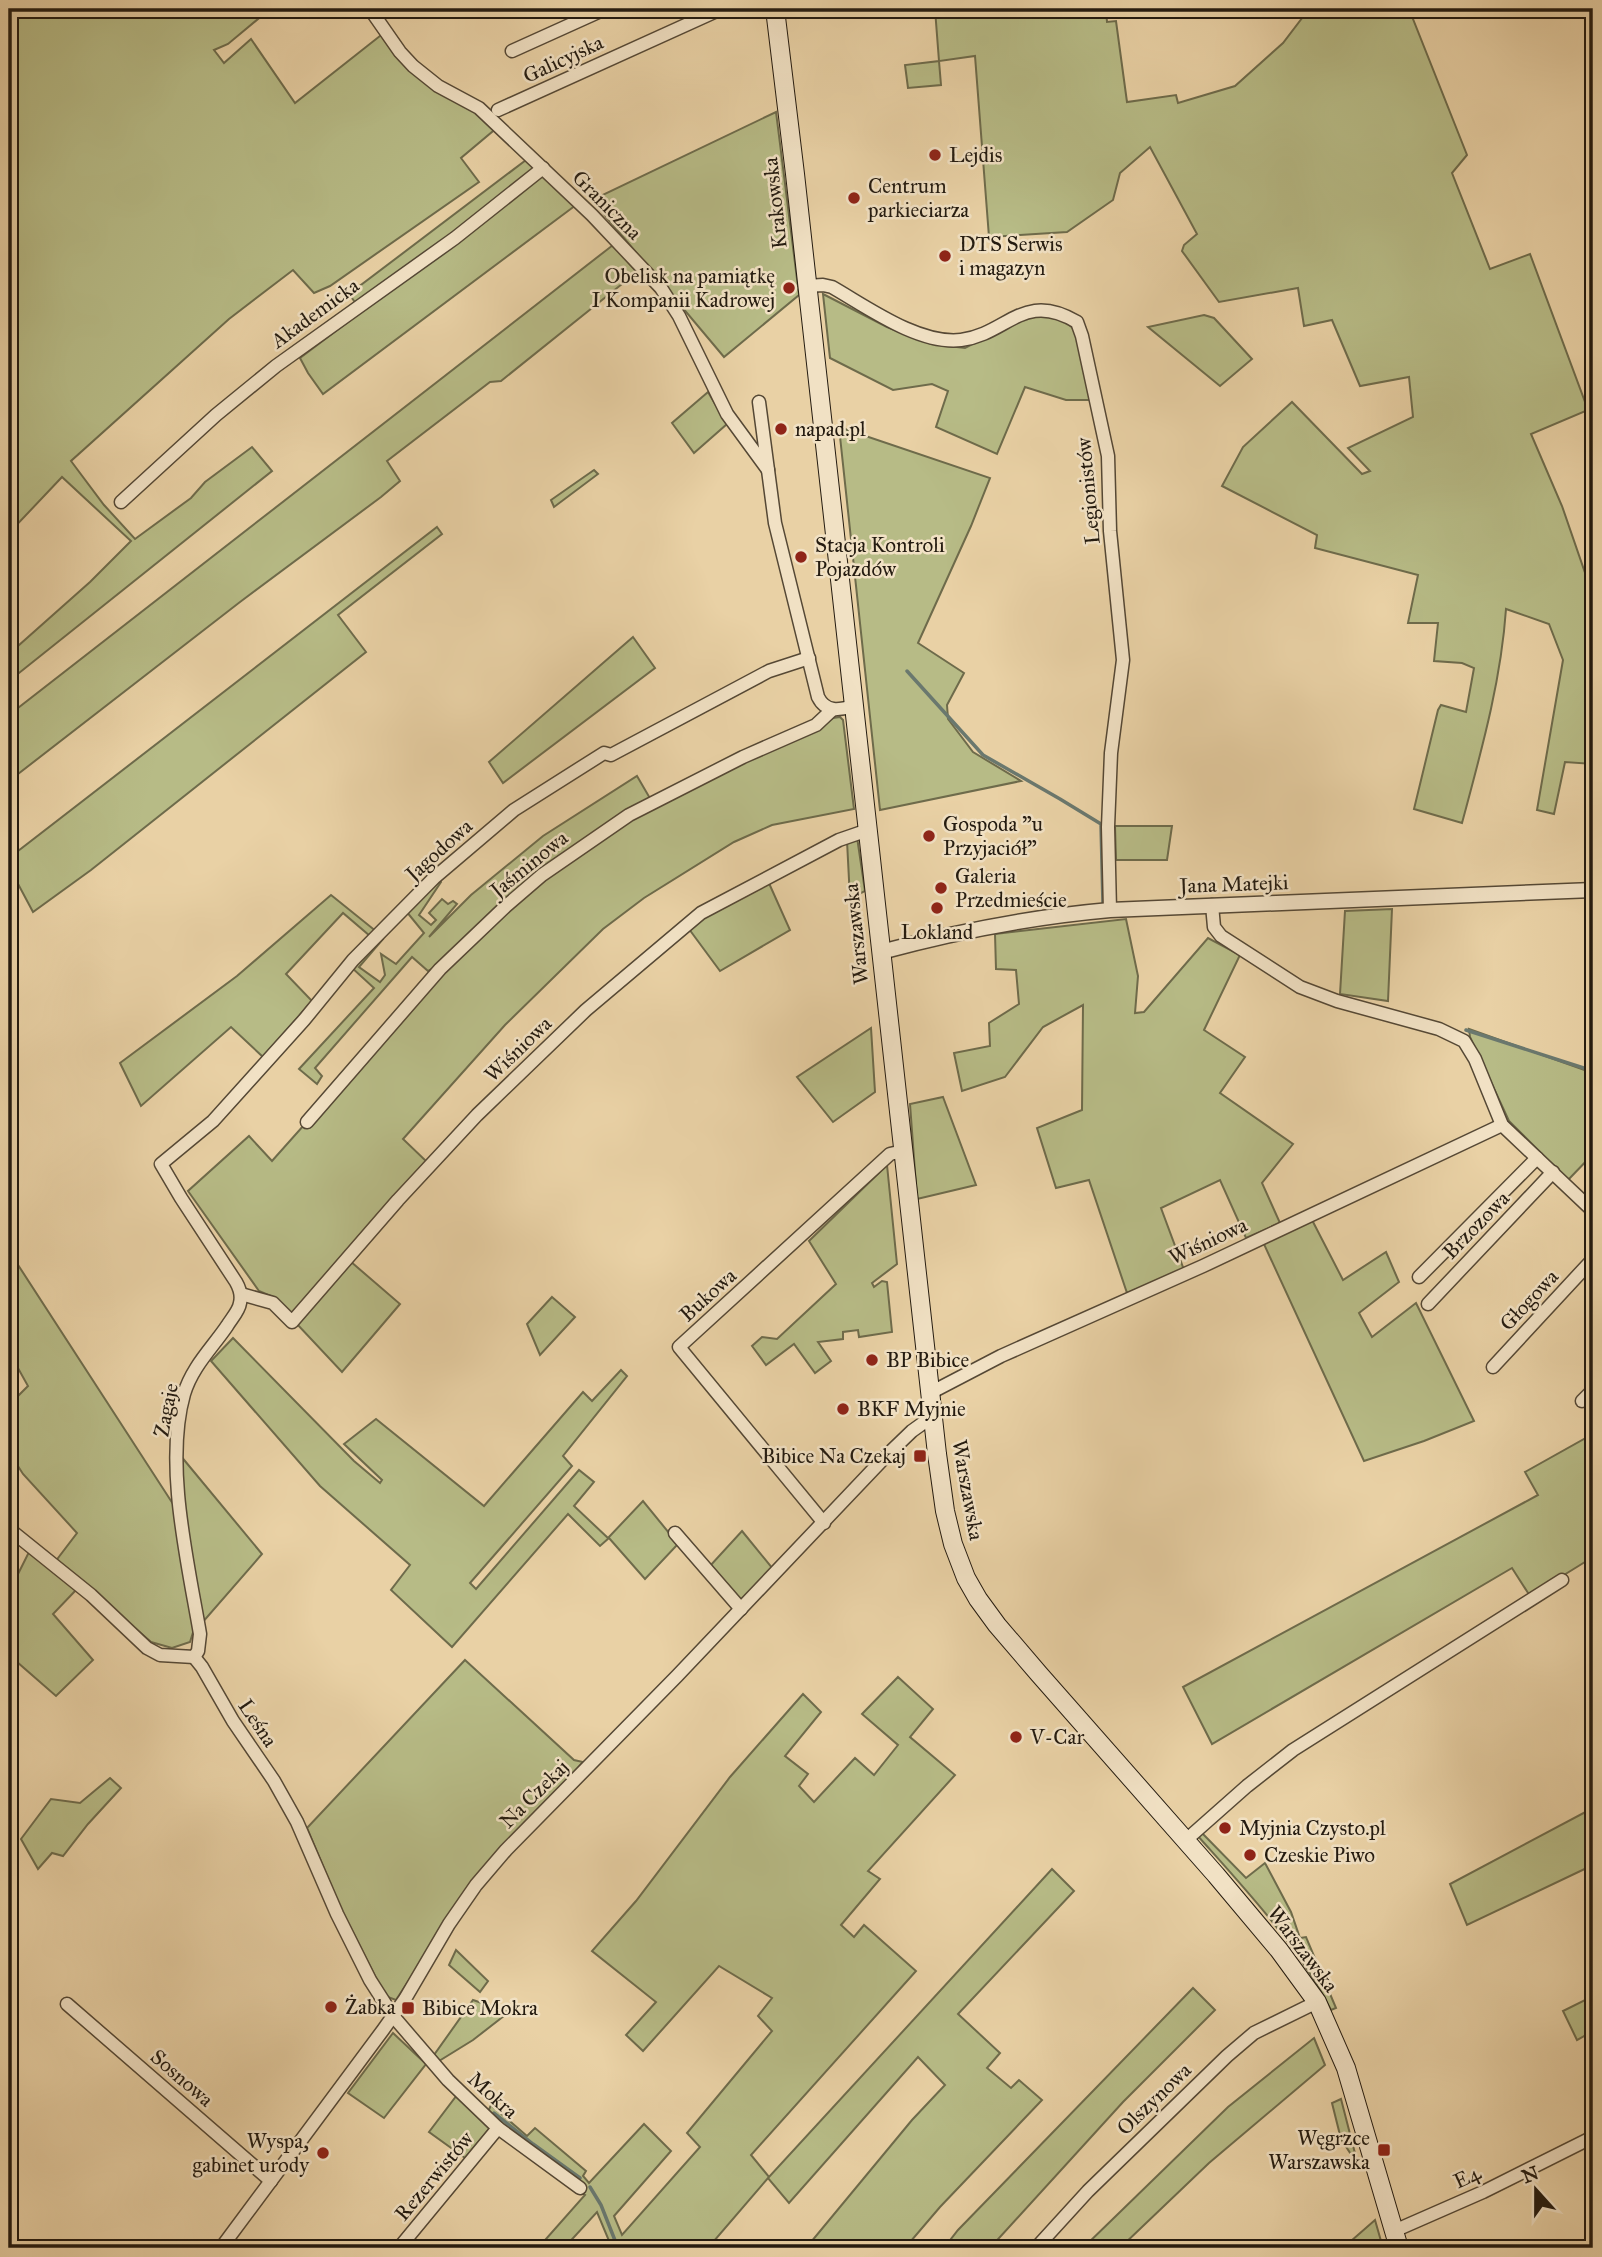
<svg xmlns="http://www.w3.org/2000/svg" width="1602" height="2257" font-family="'IM FELL Great Primer',serif">
  <style>
    .green { fill: #b7bb86; stroke: #6e6b4b; stroke-width: 2 }
    .lines { fill: none; stroke-linecap: round; stroke-linejoin: round }
    .stream { stroke: #6a786e; stroke-width: 3.5 }
    .minor-casing { stroke: #554835; stroke-width: 15 }
    .tertiary-casing { stroke: #554835; stroke-width: 17 }
    .secondary-casing { stroke: #241b10; stroke-width: 20 }
    .minor { stroke: #f1e1c4; stroke-width: 12 }
    .tertiary { stroke: #f1e1c4; stroke-width: 14 }
    .secondary { stroke: #f1e1c4; stroke-width: 18 }
    .poi-dot { fill: #8f2418; stroke: #f1e1c4; stroke-width: 2.5 }
    .labels { text-anchor: middle; stroke-width: 5; stroke-linejoin: round; paint-order: stroke }
    .street-label { font-size: 21px; fill: #241b10; stroke: #f1e1c4 }
    .poi-label { font-size: 21px; fill: #241b10; stroke: #f1e1c4; text-anchor: start }
  </style>
  <rect width="100%" height="100%" fill="#e9d1a5"/>
  <filter id="stains"><feTurbulence type="fractalNoise" baseFrequency=".00286" numOctaves="4"/><feColorMatrix values="0 0 0 0 .2 0 0 0 0 .09 0 0 0 0 .02 0 0 0 .5 -.17"/></filter>
  <radialGradient id="worn" r=".72"><stop offset=".6" stop-color="#630" stop-opacity="0"/><stop offset="1" stop-color="#630" stop-opacity=".3"/></radialGradient>
  <g class="green">
    <polygon points="9,9 270,9 228,44 214,50 224,63 251,39 295,103 385,32 399,60 499,126 461,158 479,182 330,286 314,293 293,270 229,319 71,461 104,505 135,539 191,498 205,482 252,447 272,471 9,681 9,654 90,582 131,541 62,477 9,533"/>
    <path d="M935,9h171l1,13 9,-1 11,81 49,-7 2,8 57,-17 48,-43 26,-34h100l58,146 -15,18 38,96 40,-15 58,156 -57,24 31,72 31,90v168l-28,-2 -11,52 -17,-4 26,-150 -14,-36 -43,-15c-5,73 -25,143 -44,214l-48,-14 24,-99 3,-5 25,7 8,-44 -12,-5 -28,-2 4,-38h-30l10,-48 -103,-27 2,-13 -95,-49 21,-39 49,-45 70,72 8,-3 -22,-23 65,-31 -4,-40 -49,9 -28,-66 -28,6 -6,-38 -79,14 -37,-51 2,-6 13,-11 -47,-87 -30,26 -7,27 -46,32 -78,5 -14,-181 -36,5 2,24 -33,3 -3,-23 34,-4z"/>
    <polygon points="776,112 799,295 724,357 592,200"/>
    <polygon points="526,160 576,205 323,394 308,373 300,358 349,321 357,305 349,294"/>
    <polygon points="613,245 637,272 501,381 490,382 387,461 400,481 381,497 240,602 9,781 9,715"/>
    <polygon points="823,294 887,327 931,344 965,348 1021,319 1039,314 1066,322 1076,331 1092,400 1066,400 1025,387 997,454 936,427 948,391 932,384 893,390 830,358"/>
    <polygon points="1204,315 1214,318 1252,359 1220,386 1148,327"/>
    <polygon points="708,392 727,424 694,453 672,423"/>
    <polygon points="839,427 990,478 971,526 918,643 964,673 947,705 948,719 973,752 1021,781 880,810"/>
    <polygon points="594,470 598,474 554,507 551,500"/>
    <polygon points="437,527 442,534 338,615 366,652 91,870 33,912 9,867 9,858"/>
    <polygon points="633,637 655,668 503,783 489,762"/>
    <polygon points="840,717 843,720 854,809 772,825 734,842 644,898 603,929 505,1025 403,1139 426,1161 293,1313 285,1312 271,1296 259,1291 188,1191 249,1136 272,1161 410,1006 508,907 610,829 833,718"/>
    <polygon points="637,776 651,800 608,823 438,966 428,971 412,957 315,1068 322,1076 317,1084 299,1069 374,988 351,967 380,936 383,939 359,967 380,982 385,975 381,954 396,964 424,933 406,911 438,878 441,882 419,915 431,925 436,920 429,913 442,899 448,904 453,901 457,904 429,937 471,895 543,836"/>
    <polygon points="1115,826 1172,826 1167,860 1116,860"/>
    <polygon points="857,837 865,891 850,899 847,841"/>
    <polygon points="768,881 790,930 720,971 689,929 713,911"/>
    <polygon points="331,895 377,932 370,936 343,913 286,974 312,1001 263,1057 231,1027 141,1106 120,1063 237,976"/>
    <polygon points="1392,909 1388,1001 1340,994 1345,911"/>
    <polygon points="1126,919 1138,976 1135,1013 1144,1012 1208,938 1240,955 1204,1030 1245,1057 1220,1093 1293,1144 1262,1183 1280,1223 1246,1238 1220,1180 1161,1208 1184,1270 1127,1293 1089,1180 1056,1188 1037,1128 1082,1110 1083,1005 1043,1027 1005,1077 962,1091 954,1053 990,1046 989,1023 1019,1004 1016,970 996,969 995,934"/>
    <polygon points="871,1028 875,1092 833,1122 797,1077"/>
    <polygon points="1469,1029 1593,1073 1593,1154 1568,1180 1509,1121 1470,1037"/>
    <polygon points="943,1097 976,1185 917,1199 910,1104"/>
    <polygon points="887,1165 897,1264 872,1283 874,1287 882,1281 887,1282 892,1332 859,1337 858,1330 843,1332 843,1339 818,1342 831,1361 815,1373 794,1344 766,1365 752,1346 762,1337 777,1339 836,1284 809,1241"/>
    <polygon points="1311,1218 1343,1280 1386,1252 1399,1282 1359,1313 1372,1337 1416,1303 1474,1421 1424,1441 1364,1461 1263,1242"/>
    <polygon points="9,1251 175,1507 195,1626 190,1642 172,1648 151,1642 83,1583 55,1562 77,1533 23,1474 9,1452 9,1405 28,1386 9,1352"/>
    <polygon points="350,1261 400,1304 342,1372 296,1323"/>
    <polygon points="552,1297 575,1317 540,1355 527,1324"/>
    <polygon points="233,1338 354,1461 380,1483 382,1480 344,1444 376,1419 484,1506 583,1392 592,1401 621,1370 627,1376 563,1456 572,1466 470,1583 476,1589 579,1470 594,1482 574,1506 608,1538 643,1501 678,1544 645,1579 609,1538 600,1546 568,1514 452,1647 391,1590 410,1565 320,1486 211,1361"/>
    <polygon points="1593,1434 1593,1557 1530,1596 1512,1568 1212,1744 1183,1687 1538,1495 1525,1472"/>
    <polygon points="180,1455 262,1554 202,1623 184,1506"/>
    <polygon points="742,1531 773,1569 741,1603 709,1567"/>
    <polygon points="29,1552 76,1590 53,1614 93,1660 56,1696 17,1662 9,1671 9,1592"/>
    <polygon points="465,1660 574,1760 583,1762 473,1882 396,2000 385,1996 340,1907 307,1828"/>
    <polygon points="898,1677 933,1709 910,1737 955,1775 868,1871 880,1879 841,1925 854,1937 864,1925 916,1971 751,2155 769,2177 1052,1869 1074,1891 958,2014 1000,2053 987,2068 1011,2088 1019,2080 1042,2100 940,2207 905,2248 806,2248 912,2120 945,2085 918,2057 789,2203 768,2178 708,2248 612,2248 597,2212 564,2248 538,2248 585,2195 519,2146 523,2140 488,2112 491,2105 527,2136 535,2128 586,2171 583,2176 589,2183 644,2124 671,2151 614,2216 622,2235 700,2147 687,2133 772,2031 758,2016 772,1998 719,1966 643,2051 626,2035 656,2002 592,1951 636,1901 730,1777 803,1694 821,1712 785,1756 808,1774 799,1786 814,1802 855,1758 874,1775 898,1745 862,1714"/>
    <polygon points="110,1778 121,1788 88,1824 63,1856 52,1853 38,1869 21,1839 51,1799 80,1803"/>
    <polygon points="1593,1808 1593,1865 1467,1925 1450,1884"/>
    <path d="M1201,1832l45,46 19,-15 26,49 9,26 6,-1 30,71 -5,2c-33,-65 -86,-121 -134,-175z"/>
    <polygon points="456,1950 488,1981 480,1992 449,1965"/>
    <polygon points="1193,1988 1215,2010 1123,2102 990,2248 944,2248 958,2230"/>
    <polygon points="1593,1996 1593,2031 1577,2040 1563,2011"/>
    <polygon points="473,2000 509,2012 473,2040 439,2061 434,2055"/>
    <polygon points="393,2033 426,2064 384,2118 348,2093"/>
    <polygon points="1314,2038 1325,2065 1209,2163 1120,2248 1083,2248 1228,2107"/>
    <polygon points="457,2095 491,2127 465,2158 429,2132"/>
    <polygon points="1341,2099 1358,2165 1341,2139 1332,2103"/>
    <polygon points="1375,2220 1383,2248 1343,2248"/>
  </g>
  <g class="lines">
    <g class="stream">
      <polyline points="907,671 983,755 1060,799 1101,824 1103,904"/>
      <polyline points="1466,1030 1593,1071"/>
      <polyline points="494,2113 533,2144 580,2178"/>
      <polyline points="590,2187 601,2205 618,2248"/>
    </g>
    <g class="minor-casing">
      <g id="minor">
        <polyline points="370,9 400,52 413,66 438,86 479,108 592,215 661,288 679,316 727,414 768,470"/>
        <polyline points="512,51 605,9"/>
        <polyline points="498,110 721,9"/>
        <path d="M807,286l16,-1 9,2c35,20 87,58 129,53 47,-6 62,-50 116,-18l5,14 26,120 2,75 13,129 -12,93 -3,74 2,83"/>
        <path d="M759,402l16,121 43,174c8,16 21,13 36,9"/>
        <polyline points="121,502 216,415 276,366 455,238 543,168"/>
        <polyline points="1212,905 1214,927 1221,936 1300,987 1337,1001 1439,1029 1464,1041 1475,1059 1502,1125 1593,1211"/>
        <polyline points="307,1122 440,969 506,906 542,875 629,815 743,757 816,725 832,710"/>
        <polyline points="1419,1277 1537,1158"/>
        <polyline points="241,1294 273,1303 292,1322 398,1200 477,1115 586,1010 701,913 839,840 868,830"/>
        <polyline points="1428,1304 1553,1172"/>
        <polyline points="1493,1367 1593,1259"/>
        <polyline points="930,1393 1001,1356 1203,1266 1502,1125"/>
        <polyline points="1582,1401 1593,1390"/>
        <polyline points="824,1523 679,1347 890,1154 903,1151"/>
        <polyline points="9,1529 91,1595 147,1648 160,1655 194,1657"/>
        <polyline points="675,1533 741,1609"/>
        <path d="M194,1657l4,-6 2,-17c-12,-71 -36,-170 -16,-240 8,-27 28,-46 43,-68 4,-7 12,-15 13,-23 2,-8 0,-14 -4,-21l-55,-84 -20,-34 52,-43 91,-101 49,-60 81,-82 80,-68 90,-57 7,2 158,-84 40,-13"/>
        <polyline points="194,1657 202,1667 233,1721 274,1781 297,1822 337,1914 370,1980 393,2016 448,2080 498,2128 580,2188"/>
        <polyline points="1186,1840 1247,1786 1293,1750 1562,1580"/>
        <polyline points="67,2004 271,2181"/>
        <polyline points="1394,2231 1483,2192 1593,2137"/>
        <polyline points="221,2248 383,2030 405,1999 449,1924 476,1885 506,1850 677,1676 885,1457 912,1431 933,1416"/>
        <polyline points="399,2248 498,2128"/>
        <polyline points="1036,2248 1088,2191 1227,2056 1254,2033 1317,2002"/>
      </g>
    </g>
    <g class="tertiary-casing">
      <path id="tertiary" d="M881,952c77,-21 150,-35 229,-42l483,-20"/>
    </g>
    <g class="secondary-casing">
      <polyline id="secondary" points="775,9 795,174 937,1454 945,1511 953,1544 966,1578 978,1599 997,1625 1039,1674 1216,1875 1279,1950 1317,2002 1346,2068 1399,2248"/>
    </g>
    <use href="#minor" class="minor"/>
    <use href="#tertiary" class="tertiary"/>
    <use href="#secondary" class="secondary"/>
  </g>
  <g class="poi-dot">
    <circle cx="935" cy="155" r="7"/>
    <circle cx="854" cy="198" r="7"/>
    <circle cx="945" cy="256" r="7"/>
    <circle cx="789" cy="288" r="7"/>
    <circle cx="781" cy="429" r="7"/>
    <circle cx="801" cy="557" r="7"/>
    <circle cx="929" cy="836" r="7"/>
    <circle cx="941" cy="888" r="7"/>
    <circle cx="937" cy="908" r="7"/>
    <circle cx="872" cy="1360" r="7"/>
    <circle cx="843" cy="1409" r="7"/>
    <rect x="913" y="1449" width="14" height="14" rx="3.5"/>
    <circle cx="1016" cy="1737" r="7"/>
    <circle cx="1225" cy="1828" r="7"/>
    <circle cx="1250" cy="1855" r="7"/>
    <circle cx="331" cy="2007" r="7"/>
    <rect x="401" y="2001" width="14" height="14" rx="3.5"/>
    <rect x="1377" y="2143" width="14" height="14" rx="3.5"/>
    <circle cx="323" cy="2153" r="7"/>
  </g>
  <g class="labels">
    <g class="street-label">
      <text transform="translate(563 59) rotate(-25)" y="7">Galicyjska</text>
      <text transform="translate(775 203) rotate(-96)" y="7">Krakowska</text>
      <text transform="translate(607 205) rotate(45)" y="7">Graniczna</text>
      <text transform="translate(315 313) rotate(-36)" y="7">Akademicka</text>
      <text transform="translate(1088 491) rotate(-95)" y="7">Legionistów</text>
      <text transform="translate(439 850) rotate(-42)" y="7">Jagodowa</text>
      <text transform="translate(529 864) rotate(-39)" y="7">Jaśminowa</text>
      <text transform="translate(1234 884) rotate(-2)" y="7">Jana Matejki</text>
      <text transform="translate(856 934) rotate(-96)" y="7">Warszawska</text>
      <text transform="translate(518 1049) rotate(-44)" y="7">Wiśniowa</text>
      <text transform="translate(1476 1225) rotate(-46)" y="7">Brzozowa</text>
      <text transform="translate(1208 1241) rotate(-25)" y="7">Wiśniowa</text>
      <text transform="translate(708 1295) rotate(-42)" y="7">Bukowa</text>
      <text transform="translate(1529 1300) rotate(-47)" y="7">Głogowa</text>
      <text transform="translate(166 1410) rotate(-79)" y="7">Zagaje</text>
      <text transform="translate(968 1490) rotate(80)" y="7">Warszawska</text>
      <text transform="translate(258 1723) rotate(56)" y="7">Leśna</text>
      <text transform="translate(534 1794) rotate(-45)" y="7">Na Czekaj</text>
      <text transform="translate(1303 1949) rotate(53)" y="7">Warszawska</text>
      <text transform="translate(182 2078) rotate(41)" y="7">Sosnowa</text>
      <text transform="translate(493 2095) rotate(42)" y="7">Mokra</text>
      <text transform="translate(1154 2099) rotate(-44)" y="7">Olszynowa</text>
      <text transform="translate(434 2176) rotate(-50)" y="7">Rezerwistów</text>
      <text transform="translate(1467 2177) rotate(-25)" y="7">E4</text>
    </g>
    <g class="poi-label">
      <text x="949" y="162">Lejdis</text>
      <text x="868" y="193">Centrum<tspan x="868" dy="24">parkieciarza</tspan></text>
      <text x="959" y="251">DTS Serwis<tspan x="959" dy="24">i magazyn</tspan></text>
      <text x="775" y="283" text-anchor="end">Obelisk na pamiątkę<tspan x="775" dy="24">I Kompanii Kadrowej</tspan></text>
      <text x="795" y="436">napad.pl</text>
      <text x="815" y="552">Stacja Kontroli<tspan x="815" dy="24">Pojazdów</tspan></text>
      <text x="943" y="831">Gospoda "u<tspan x="943" dy="24">Przyjaciół"</tspan></text>
      <text x="955" y="883">Galeria<tspan x="955" dy="24">Przedmieście</tspan></text>
      <text x="937" y="939" text-anchor="middle">Lokland</text>
      <text x="886" y="1367">BP Bibice</text>
      <text x="857" y="1416">BKF Myjnie</text>
      <text x="906" y="1463" text-anchor="end">Bibice Na Czekaj</text>
      <text x="1030" y="1744">V-Car</text>
      <text x="1239" y="1835">Myjnia Czysto.pl</text>
      <text x="1264" y="1862">Czeskie Piwo</text>
      <text x="345" y="2014">Żabka</text>
      <text x="422" y="2015">Bibice Mokra</text>
      <text x="1370" y="2145" text-anchor="end">Węgrzce<tspan x="1370" dy="24">Warszawska</tspan></text>
      <text x="309" y="2148" text-anchor="end">Wyspa,<tspan x="309" dy="24">gabinet urody</tspan></text>
    </g>
  </g>
  <rect width="1602" height="2257" fill="none" stroke="#e9d1a5" stroke-width="35"/>
  <rect x="10" y="10" width="1581" height="2236" fill="none" stroke="#241b10" stroke-width="3.5"/>
  <rect x="18" y="18" width="1567" height="2222" fill="none" stroke="#241b10" stroke-width="2"/>
  <g transform="translate(1536 2190) rotate(339)" stroke="#f1e1c4" stroke-width="5" paint-order="stroke">
  <path d="M0-5L12 26L0 18L-12 26Z" fill="#241b10"/>
  <text y="-10" font-size="19" font-weight="bold" text-anchor="middle" fill="#241b10">N</text>
  </g>
  <rect width="100%" height="100%" filter="url(#stains)"/>
  <rect width="100%" height="100%" fill="url(#worn)"/>
</svg>
